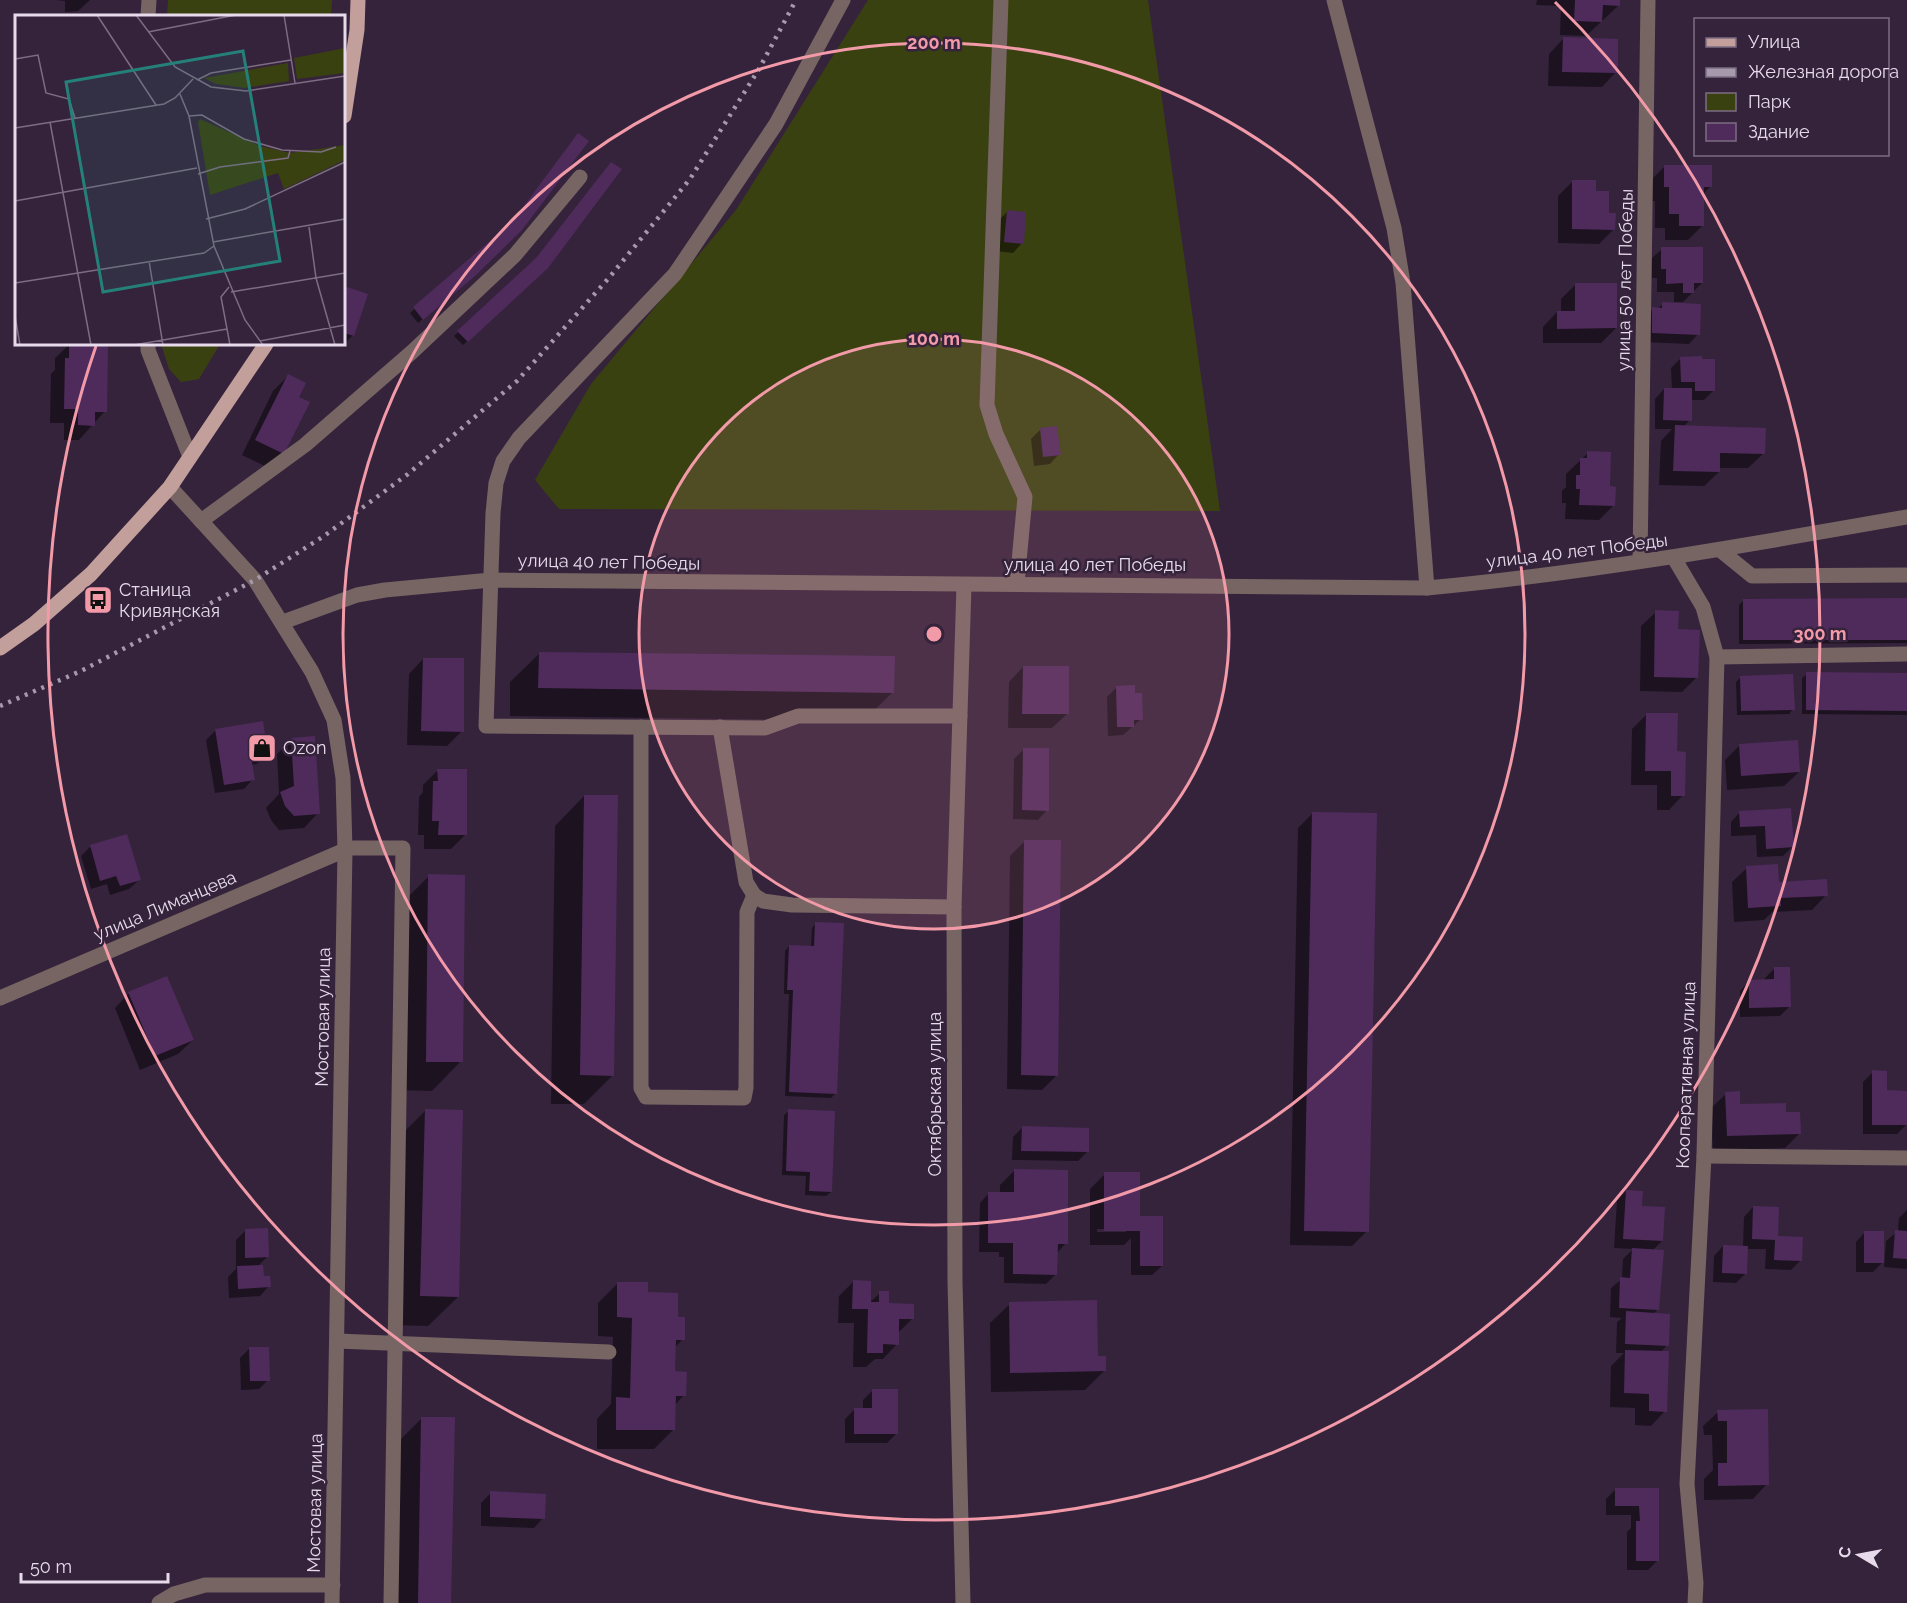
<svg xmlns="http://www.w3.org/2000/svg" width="1907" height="1603" font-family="Raleway,sans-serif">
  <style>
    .green { fill: #3a4110 }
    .shadow { fill: #0007; fill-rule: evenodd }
    .building { fill: #4f2b5c }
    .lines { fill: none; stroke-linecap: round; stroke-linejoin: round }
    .minor { stroke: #776563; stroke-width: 15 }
    .major { stroke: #c29f9b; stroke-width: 15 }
    .rail { stroke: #a799ac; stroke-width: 4.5; stroke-dasharray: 3 6; stroke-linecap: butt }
    .ring { fill: none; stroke: #f39aa9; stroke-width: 3 }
    .labels { text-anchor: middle; stroke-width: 5; stroke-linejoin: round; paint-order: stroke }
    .street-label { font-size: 18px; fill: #e7dbeb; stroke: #35233c }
    .poi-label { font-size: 18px; fill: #e7dbeb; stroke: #35233c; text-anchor: start }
    .inset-road { fill: none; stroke: #7c6d82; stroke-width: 1.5 }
    .view { fill: #25807a; fill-opacity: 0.15; stroke: #25807a; stroke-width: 3 }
    .inset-edge { fill: none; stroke: #e7dbeb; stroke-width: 3 }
    .centre { fill: #f39aa9; stroke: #35233c; stroke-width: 3 }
    .ring-label { font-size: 18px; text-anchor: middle; font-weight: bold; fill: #f39aa9; stroke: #35233c; stroke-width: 5; stroke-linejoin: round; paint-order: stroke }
  </style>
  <rect width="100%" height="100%" fill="#35233c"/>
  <g class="green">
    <polygon points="168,0 332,0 331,16 167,16"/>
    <polygon points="868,0 1148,0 1220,511 559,509 535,480 591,384 736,210"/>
    <polygon points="161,344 220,344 199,379 181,382 169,369"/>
  </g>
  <g class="shadow">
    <polygon points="56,0 90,0 78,11 65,12 65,1"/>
    <polygon points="1537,0 1619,0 1619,5 1586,36 1560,35 1561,6 1536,5"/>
    <polygon points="1563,39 1616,72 1602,87 1548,86 1549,54"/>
    <polygon points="1664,167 1711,186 1702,195 1702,226 1688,240 1665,240 1665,228 1655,228 1655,201 1650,201 1650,181"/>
    <polygon points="1573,181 1607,214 1614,229 1599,244 1558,243 1558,196"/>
    <polygon points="1007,212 1022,243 1013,253 995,251 998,221"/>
    <polygon points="509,227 469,280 418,323 410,313"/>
    <polygon points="1662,249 1702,283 1683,302 1674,302 1674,292 1657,292 1657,278 1652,278 1652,258"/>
    <polygon points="533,263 546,267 463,345 454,336"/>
    <polygon points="1575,285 1616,328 1601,343 1543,343 1543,327 1557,312 1561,312 1561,299"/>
    <polygon points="344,287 366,295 353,335 343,345 339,344 344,344"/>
    <polygon points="1663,304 1698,334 1689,344 1643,342 1643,319 1653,309 1657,309"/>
    <polygon points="70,344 111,344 106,348 105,411 79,440 64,440 64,423 50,423 51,374 55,370 55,358"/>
    <polygon points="1681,358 1714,390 1704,400 1690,400 1690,420 1683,427 1763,454 1748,468 1719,468 1719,472 1704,486 1659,485 1661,441 1672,429 1655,429 1655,399 1664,389 1672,390 1671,368"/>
    <polygon points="288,376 297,398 283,453 269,468 242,455 273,391"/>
    <polygon points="1040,430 1059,454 1050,464 1034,466 1031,439"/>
    <polygon points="1588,453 1609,488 1614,505 1599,520 1565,519 1566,503 1562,503 1562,491 1566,487 1566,474"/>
    <polygon points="1907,600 1907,643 1739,644 1739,605 1743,601"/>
    <polygon points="1656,612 1677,631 1697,677 1682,692 1640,691 1641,626"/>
    <polygon points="540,653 893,692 863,721 510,716 510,682"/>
    <polygon points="423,659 462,731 447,746 407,745 409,674"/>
    <polygon points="1023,667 1067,714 1052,728 1008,728 1009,682"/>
    <polygon points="1807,674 1907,674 1907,715 1802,714 1802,678"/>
    <polygon points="1741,677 1793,709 1789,714 1737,715 1736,682"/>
    <polygon points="1117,687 1134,695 1141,719 1123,735 1108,736 1107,697"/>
    <polygon points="1647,714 1683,795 1669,810 1657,810 1657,785 1631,785 1632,729"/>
    <polygon points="216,730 267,754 257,764 251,765 253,779 244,789 215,793 206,740"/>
    <polygon points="292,739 318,813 304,828 279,830 271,820 266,808 279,794 277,754"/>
    <polygon points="1740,745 1799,772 1784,786 1727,790 1725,760"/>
    <polygon points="1023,750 1047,810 1038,820 1013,819 1014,759"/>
    <polygon points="438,770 466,834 451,849 424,849 424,835 418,835 419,797 423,792 423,785"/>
    <polygon points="584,796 613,1075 584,1104 551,1104 555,826"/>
    <polygon points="1790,809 1792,847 1783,856 1757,857 1756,835 1731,836 1731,822 1740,812"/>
    <polygon points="1313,813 1367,1231 1352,1246 1290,1245 1298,828"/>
    <polygon points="1025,841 1057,1075 1042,1090 1007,1089 1010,856"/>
    <polygon points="90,847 139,880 129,889 110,895 107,884 91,889 81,856"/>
    <polygon points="1747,868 1778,884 1826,895 1812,910 1772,912 1764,920 1734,922 1732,882"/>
    <polygon points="429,876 461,1061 432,1091 397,1090 400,905"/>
    <polygon points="816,923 836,1093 831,1098 785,1096 789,994 784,994 785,951 789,946 811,947 812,928"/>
    <polygon points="1774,969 1789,1007 1780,1016 1740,1017 1740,991 1749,981 1765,981 1765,978"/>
    <polygon points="129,993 193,1040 178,1054 140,1070 115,1008"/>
    <polygon points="1873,1072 1907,1124 1897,1134 1863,1134 1863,1082"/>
    <polygon points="1726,1094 1739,1106 1785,1114 1800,1133 1785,1148 1713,1150 1711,1108"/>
    <polygon points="425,1111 458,1297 428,1326 392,1325 396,1140"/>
    <polygon points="789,1111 831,1192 826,1196 805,1195 806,1176 782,1175 784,1115"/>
    <polygon points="1022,1128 1087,1152 1078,1161 1012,1160 1013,1137"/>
    <polygon points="1015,1170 1066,1243 1056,1254 1056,1274 1046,1284 1004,1283 1004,1257 999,1257 999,1252 979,1252 980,1203 989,1193 1000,1193 1000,1185"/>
    <path d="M1105,1174l33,45 24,47 -10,9h-21v-37l-7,7h-34v-56zM1097,1229h29v3h-29z"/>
    <polygon points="1626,1191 1641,1207 1662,1241 1652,1251 1657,1310 1653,1314 1667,1345 1660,1353 1665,1411 1651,1426 1635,1425 1635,1408 1610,1407 1611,1366 1624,1353 1616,1353 1617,1322 1622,1318 1610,1317 1611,1288 1622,1279 1623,1259 1633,1249 1614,1248 1617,1201"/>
    <polygon points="1753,1207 1777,1237 1800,1261 1791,1270 1765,1269 1766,1249 1746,1249 1746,1273 1736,1283 1713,1282 1714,1256 1723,1246 1743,1247 1744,1217"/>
    <polygon points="1907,1210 1907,1269 1884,1267 1886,1241 1898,1231 1899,1218"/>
    <polygon points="246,1230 267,1257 257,1267 269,1286 260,1296 229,1298 228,1277 236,1269 236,1240"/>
    <polygon points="1865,1232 1882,1263 1873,1272 1856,1272 1856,1242"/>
    <polygon points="853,1282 869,1303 880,1293 887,1305 913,1318 898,1333 897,1344 883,1359 875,1359 866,1367 853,1367 854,1323 838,1323 839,1296"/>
    <polygon points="618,1283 646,1294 676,1319 683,1339 674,1348 674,1373 684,1395 674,1406 673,1430 654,1449 597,1449 597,1419 611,1404 613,1337 598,1336 598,1303"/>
    <polygon points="1010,1304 1096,1358 1104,1371 1085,1390 991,1392 990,1323"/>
    <polygon points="250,1348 268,1380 259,1389 241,1390 240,1358"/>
    <polygon points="873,1390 896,1434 887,1443 845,1443 845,1419 855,1409 863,1410 863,1400"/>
    <polygon points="1766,1411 1767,1484 1753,1499 1704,1500 1704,1479 1713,1470 1712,1435 1704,1435 1703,1426 1718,1412"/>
    <polygon points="422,1418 450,1603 390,1603 392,1448"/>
    <polygon points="1615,1490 1657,1490 1658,1560 1648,1570 1627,1570 1627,1532 1631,1528 1631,1515 1606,1515 1606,1499"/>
    <polygon points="491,1493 543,1518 534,1528 481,1526 481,1503"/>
  </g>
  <g class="building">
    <polygon points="1575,0 1620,0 1620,6 1603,5 1602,22 1574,21"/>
    <polygon points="1563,37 1618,39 1618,73 1562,72"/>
    <polygon points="578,133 589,141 522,230 475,276 423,320 413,307 512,222"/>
    <polygon points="611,162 622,169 548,268 468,342 457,331 536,258"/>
    <polygon points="1664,165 1712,165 1712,187 1704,187 1704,226 1679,226 1679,214 1669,214 1669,187 1664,187"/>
    <polygon points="1572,180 1596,180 1596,191 1609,191 1609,213 1616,213 1615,230 1572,229"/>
    <polygon points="1007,210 1026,212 1024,244 1004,242"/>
    <polygon points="1661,247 1703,247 1703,283 1694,283 1694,293 1683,293 1683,283 1666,284 1666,269 1661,269"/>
    <polygon points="1575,283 1617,283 1617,328 1557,329 1557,311 1575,311"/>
    <polygon points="344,286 368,294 354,336 344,333"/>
    <polygon points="1662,302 1701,304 1700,335 1652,333 1652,307 1662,308"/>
    <polygon points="69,344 108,344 107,412 95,412 95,426 78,425 78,409 64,409 65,358 69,358"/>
    <polygon points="1702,356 1702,359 1715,359 1715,391 1695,391 1695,382 1681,382 1680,357"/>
    <polygon points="288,374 306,383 299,397 310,402 284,454 255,440"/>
    <polygon points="1664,388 1692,388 1692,421 1663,420"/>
    <polygon points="1675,425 1766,428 1765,454 1720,453 1720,472 1673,471"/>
    <polygon points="1057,426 1061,455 1043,457 1040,428"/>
    <polygon points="1587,451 1611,452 1610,486 1616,487 1615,506 1579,505 1580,489 1576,489 1576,475 1580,475 1580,458 1587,458"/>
    <polygon points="1907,598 1907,640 1743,640 1743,599"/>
    <polygon points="1655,610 1679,611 1678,629 1700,630 1698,678 1654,677"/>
    <polygon points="539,652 895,656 894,693 538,688"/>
    <polygon points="423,658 464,658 464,732 421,731"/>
    <polygon points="1023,666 1069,666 1069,714 1022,714"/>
    <polygon points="1806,672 1907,673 1907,711 1806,710"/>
    <polygon points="1793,674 1795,710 1741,711 1740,676"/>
    <polygon points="1135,685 1135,693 1142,693 1143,720 1134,720 1134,727 1117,727 1116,686"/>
    <polygon points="1646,713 1678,713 1677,751 1686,752 1685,796 1671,796 1671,771 1645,771"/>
    <polygon points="263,721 268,755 251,757 255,780 224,785 215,729"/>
    <polygon points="315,736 320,814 294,816 285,806 280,792 294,786 291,738"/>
    <polygon points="1798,740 1800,772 1741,776 1739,744"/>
    <polygon points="1023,748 1049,748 1049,811 1022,810"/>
    <polygon points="437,769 467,769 467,835 438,835 439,821 432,821 433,781 438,781"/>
    <polygon points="584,795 618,795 614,1076 580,1075"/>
    <polygon points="1791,808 1794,847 1766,849 1765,826 1740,827 1739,811"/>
    <polygon points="1312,812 1377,813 1369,1232 1304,1231"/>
    <polygon points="127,834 141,880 120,886 116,876 100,881 90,845"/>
    <polygon points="1024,840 1061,840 1058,1076 1021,1075"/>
    <polygon points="1778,864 1779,882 1827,879 1828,896 1780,898 1781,906 1748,908 1746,866"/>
    <polygon points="428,874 465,875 463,1062 426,1062"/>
    <polygon points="815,922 844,923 837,1094 789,1092 793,990 787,990 789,945 814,946"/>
    <polygon points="1774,967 1790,967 1791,1007 1749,1008 1749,980 1774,979"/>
    <polygon points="167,976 194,1040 155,1056 128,992"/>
    <polygon points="1872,1070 1887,1071 1887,1090 1907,1091 1907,1125 1872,1125"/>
    <polygon points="1740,1091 1740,1104 1786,1103 1786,1112 1800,1112 1801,1134 1727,1136 1725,1092"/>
    <polygon points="425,1109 463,1110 459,1297 420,1296"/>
    <polygon points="788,1109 835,1111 832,1192 809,1191 810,1172 786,1171"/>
    <polygon points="1022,1126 1089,1128 1089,1152 1021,1151"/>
    <polygon points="1014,1169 1068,1170 1068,1244 1058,1244 1057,1275 1013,1274 1013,1243 988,1243 988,1192 1014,1192"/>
    <polygon points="1104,1172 1140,1172 1140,1216 1163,1216 1163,1266 1140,1266 1140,1231 1104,1231"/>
    <polygon points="1626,1190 1643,1191 1642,1206 1665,1207 1663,1241 1623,1239"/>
    <polygon points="1753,1206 1779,1207 1778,1236 1803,1237 1802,1261 1774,1260 1775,1240 1752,1239"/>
    <polygon points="268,1228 269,1257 245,1258 245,1229"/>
    <polygon points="1895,1230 1907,1231 1907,1259 1893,1258"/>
    <rect x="1864" y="1231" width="20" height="32"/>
    <polygon points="1723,1245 1748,1246 1747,1274 1722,1273"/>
    <polygon points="1632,1248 1664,1250 1659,1310 1619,1308 1620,1277 1630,1278"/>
    <polygon points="263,1265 264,1276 270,1276 271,1287 238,1289 237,1266"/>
    <polygon points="853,1280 871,1281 871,1302 879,1302 879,1291 889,1291 889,1303 914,1304 914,1319 899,1319 899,1345 883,1344 883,1353 867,1353 868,1309 852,1309"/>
    <polygon points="617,1282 648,1282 648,1292 678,1293 678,1317 685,1317 685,1340 676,1340 675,1371 687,1372 686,1396 676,1396 675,1430 616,1430 616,1397 630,1398 632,1318 617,1317"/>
    <polygon points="1097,1300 1098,1356 1106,1356 1106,1371 1010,1373 1009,1302"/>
    <polygon points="1626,1311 1670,1314 1669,1346 1625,1344"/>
    <polygon points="249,1347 269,1347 270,1381 250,1381"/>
    <polygon points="1625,1350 1669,1351 1667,1412 1649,1411 1649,1394 1624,1393"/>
    <polygon points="872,1389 898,1389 898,1434 854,1434 854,1408 872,1408"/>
    <polygon points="1768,1409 1769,1485 1718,1486 1718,1463 1727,1463 1727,1421 1718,1421 1717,1410"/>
    <polygon points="421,1417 455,1417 451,1603 418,1603"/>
    <polygon points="1615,1488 1659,1488 1659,1561 1636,1561 1636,1521 1640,1521 1639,1506 1615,1506"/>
    <polygon points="490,1491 546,1494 545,1519 490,1517"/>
  </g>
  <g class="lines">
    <g class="minor">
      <polyline points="843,0 776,124 675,274 519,438 503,461 496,483 493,513 486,726 765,728 798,716 960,716"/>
      <polyline points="1001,0 987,405 996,434 1025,497 1017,583"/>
      <polyline points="1334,0 1394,228 1403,283 1427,588"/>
      <polyline points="148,16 149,0"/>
      <polyline points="148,344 148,350 190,457"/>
      <polyline points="170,487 255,580 312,672 334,720 343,778 345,850 332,1603"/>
      <polyline points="201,521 305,445 412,352 515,255 580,177"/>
      <polyline points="1720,550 1752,576 1907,575"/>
      <polyline points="1674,558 1703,607 1717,657 1704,1156 1687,1484 1696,1583 1695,1603"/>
      <polyline points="1640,561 1648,0"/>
      <path d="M283,622l74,-27 28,-5 106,-10 936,8c162,-15 321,-43 480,-71"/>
      <polyline points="1717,657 1907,654"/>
      <polyline points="641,727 641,1088 646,1097 744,1098 746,1088 747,912 754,895"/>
      <polyline points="720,727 746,882 754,895 763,901 792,905 954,907"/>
      <polyline points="345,848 403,848 391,1603"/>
      <polyline points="0,998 345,850"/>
      <polyline points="1704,1156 1907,1158"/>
      <polyline points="337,1341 609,1352"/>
      <polyline points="159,1603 174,1594 205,1585 333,1585"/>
      <polyline points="963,1603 955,1282 954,907 964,585"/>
    </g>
    <g class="major">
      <polyline points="344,116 357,30 358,0"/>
      <polyline points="0,648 34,624 91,574 170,487 266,344"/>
    </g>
    <polyline class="rail" points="0,706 81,671 255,580 324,536 408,474 517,381 608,279 690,179 759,69 796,0"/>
  </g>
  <circle cx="934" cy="634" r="295" fill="#f39aa9" fill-opacity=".12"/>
  <g class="ring">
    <circle cx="934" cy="634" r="295"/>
    <circle cx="934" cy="634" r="591"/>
    <path d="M1555 2A886 886 0 1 1 96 346"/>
  </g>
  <defs>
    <g id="bus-square" transform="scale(1.5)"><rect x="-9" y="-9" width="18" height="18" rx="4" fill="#f39aa9" stroke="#35233c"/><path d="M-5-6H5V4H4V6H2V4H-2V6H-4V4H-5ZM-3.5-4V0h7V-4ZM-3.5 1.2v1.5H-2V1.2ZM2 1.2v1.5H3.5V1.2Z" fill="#111"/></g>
    <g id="shop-square" transform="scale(1.5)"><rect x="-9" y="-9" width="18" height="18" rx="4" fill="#f39aa9" stroke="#35233c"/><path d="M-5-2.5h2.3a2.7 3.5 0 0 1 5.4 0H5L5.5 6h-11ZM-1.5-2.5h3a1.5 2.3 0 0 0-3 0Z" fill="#111"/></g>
  </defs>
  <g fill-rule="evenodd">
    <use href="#bus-square" x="98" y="600"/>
    <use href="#shop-square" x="262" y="748"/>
  </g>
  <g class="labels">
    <g class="street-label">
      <text transform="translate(1625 280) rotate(-89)" y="6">улица 50 лет Победы</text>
      <text transform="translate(1577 551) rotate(-7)" y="6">улица 40 лет Победы</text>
      <text transform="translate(609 562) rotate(1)" y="6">улица 40 лет Победы</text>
      <text x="1095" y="571">улица 40 лет Победы</text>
      <text transform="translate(165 906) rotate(-23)" y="6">улица Лиманцева</text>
      <text transform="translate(323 1017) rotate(-89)" y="6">Мостовая улица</text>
      <text transform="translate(1686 1075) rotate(-88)" y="6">Кооперативная улица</text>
      <text transform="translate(935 1094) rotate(-90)" y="6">Октябрьская улица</text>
      <text transform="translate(315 1503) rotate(-89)" y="6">Мостовая улица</text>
    </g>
    <g class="poi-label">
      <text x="119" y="596">Станица<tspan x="119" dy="21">Кривянская</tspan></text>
      <text x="283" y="754">Ozon</text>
    </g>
  </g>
  <g transform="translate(15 15)">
    <rect width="330" height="330" fill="#35233c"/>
    <path d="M330,33v25l-48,6 -3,-21zM273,48l1,18 -44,7 -29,-4 -12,-6zM185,104l60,27 30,7 55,-8v15l-61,29 -6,-16 -68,22 -12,-73z" fill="#3a4110"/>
    <path class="inset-road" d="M82,0l59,90M121,0l39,52 36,20 35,4 99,-15M269,0l11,68M133,17l88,-17M0,44l23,-4 8,38 23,6 6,19M182,65l14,-7 80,-13M165,79l9,22 25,130 31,74 18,25M174,101l13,-1 42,24 38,11 39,2 15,-5M35,107l41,223M0,113l149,-24 11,-6 18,-19M183,159l22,-7 68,-9 2,-7M0,186l182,-33M191,204l39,-10 100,-47M294,212l7,51 19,67M198,227l132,-23M134,246l14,84M0,268l189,-30 10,-7M214,272l-8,10 9,48M216,277l114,-19M0,301l5,29M245,326l85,-16M119,330l93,-16"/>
    <path class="view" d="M228,36l37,210 -177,31 -37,-210z"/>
    <rect width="330" height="330" class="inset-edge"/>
  </g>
  <circle cx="934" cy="634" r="9" class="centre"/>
  <g class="ring-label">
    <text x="934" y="49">200 m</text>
    <text x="934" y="345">100 m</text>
    <text x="1820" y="640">300 m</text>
  </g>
  <rect x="1694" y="18" width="195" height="138" fill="#35233c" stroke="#7c6d82" stroke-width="1.5"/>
  <rect x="1706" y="38" width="30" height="9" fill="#c29f9b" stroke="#7c6d82" stroke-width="1.5"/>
  <text x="1748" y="48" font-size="18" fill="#e7dbeb">Улица</text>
  <rect x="1706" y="68" width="30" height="9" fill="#a799ac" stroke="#7c6d82" stroke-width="1.5"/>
  <text x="1748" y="78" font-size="18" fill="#e7dbeb">Железная дорога</text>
  <rect x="1706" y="93" width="30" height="18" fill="#3a4110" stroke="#7c6d82" stroke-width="1.5"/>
  <text x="1748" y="108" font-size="18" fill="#e7dbeb">Парк</text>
  <rect x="1706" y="123" width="30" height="18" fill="#4f2b5c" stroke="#7c6d82" stroke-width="1.5"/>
  <text x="1748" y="138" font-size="18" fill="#e7dbeb">Здание</text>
  <g transform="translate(1859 1555) rotate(280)" stroke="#35233c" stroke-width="4.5" paint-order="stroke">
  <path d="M0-4.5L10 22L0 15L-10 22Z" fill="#e7dbeb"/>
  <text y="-9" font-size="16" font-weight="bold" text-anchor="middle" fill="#e7dbeb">С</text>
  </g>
  <path d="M21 1573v9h147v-9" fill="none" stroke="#e7dbeb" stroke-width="3"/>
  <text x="30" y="1573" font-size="18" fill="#e7dbeb" stroke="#35233c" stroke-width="4.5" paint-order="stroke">50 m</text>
</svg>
